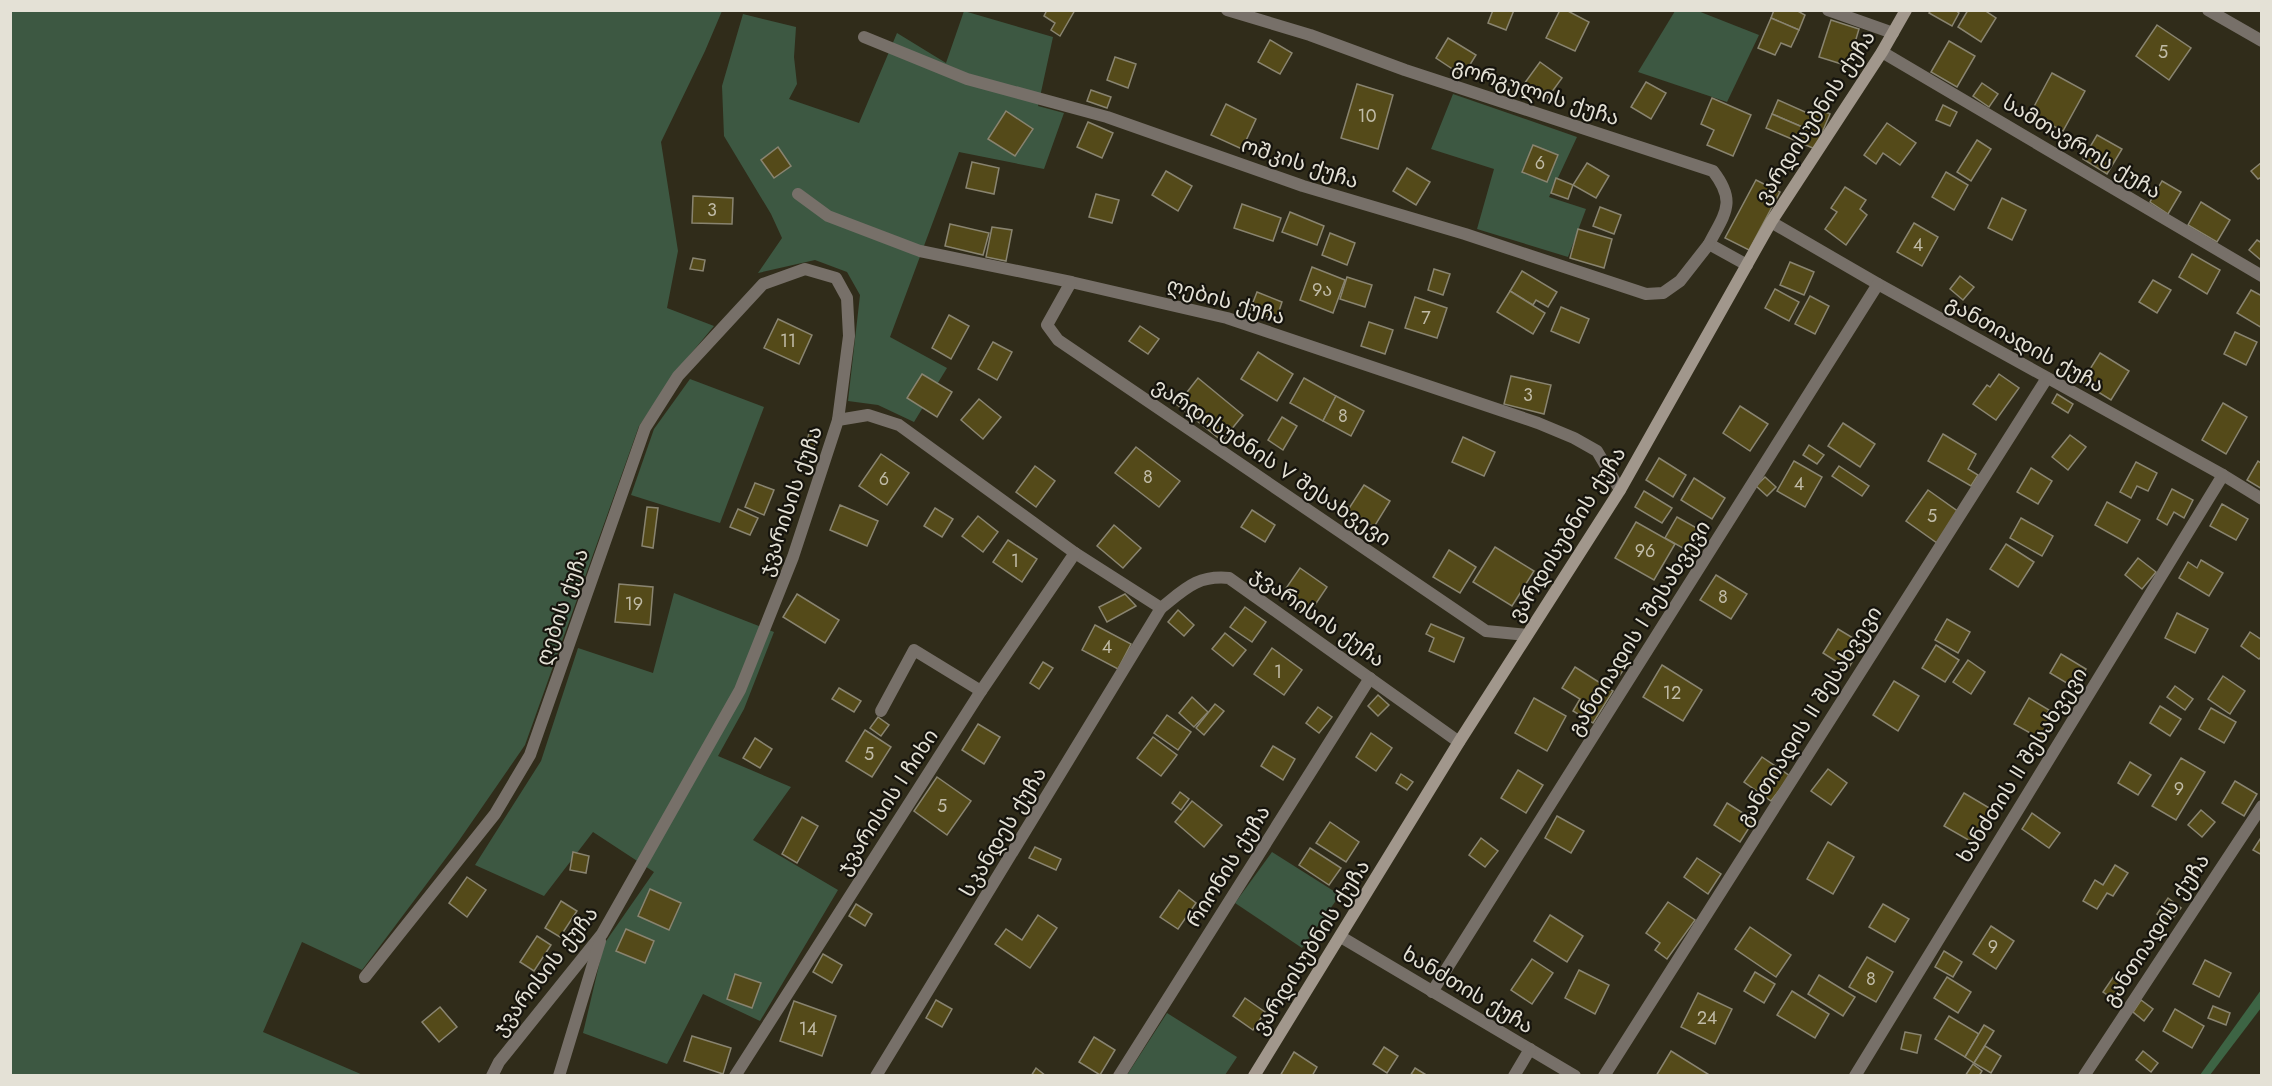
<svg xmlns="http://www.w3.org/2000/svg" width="2272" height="1086" font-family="Jost,'Noto Sans Georgian',sans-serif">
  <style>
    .green { fill: #3d5842 }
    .forest { fill: #3d6444 }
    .building { fill: #544a19; stroke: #898470; stroke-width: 1.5 }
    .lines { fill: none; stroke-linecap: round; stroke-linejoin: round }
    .lane { stroke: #777069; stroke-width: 12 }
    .street { stroke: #777069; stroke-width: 12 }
    .secondary { stroke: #a1978c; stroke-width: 12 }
    .labels { text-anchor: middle; stroke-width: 4.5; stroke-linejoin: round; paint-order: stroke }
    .number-label { font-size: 18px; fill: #c0bba7 }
    .street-label { font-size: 21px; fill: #e4e1d6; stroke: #16140d }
  </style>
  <rect width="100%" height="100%" fill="#302c1a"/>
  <g class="green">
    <polygon points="10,11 722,11 705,51 661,142 678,251 667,308 714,326 678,369 639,426 525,745 458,842 362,970 302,942 263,1032 363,1075 11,1075"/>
    <polygon points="964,11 1053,37 1038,106 1064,113 1044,169 959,152 890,337 947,368 914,422 878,405 848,401 860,295 847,272 815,260 758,273 782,238 771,214 724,136 722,86 743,14 796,27 794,57 797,84 789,99 859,123 897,33 946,63"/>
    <polygon points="1675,11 1698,11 1759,35 1727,102 1638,72"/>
    <polygon points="1453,94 1577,137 1549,197 1586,209 1568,257 1477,229 1494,169 1431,149"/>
    <polygon points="690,379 764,407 720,523 631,495 654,429"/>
    <polygon points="674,593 774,632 744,709 718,756 791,787 753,840 838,890 760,1021 703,994 667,1064 583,1033 604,944 654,872 593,832 544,896 475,865 541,761 578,648 653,673"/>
    <polygon points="1272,852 1340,895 1302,948 1235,903"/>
    <polygon points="1167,1013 1237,1057 1225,1075 1127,1075"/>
  </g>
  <polygon class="forest" points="2261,990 2261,1008 2210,1075 2200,1075"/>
  <g class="building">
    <polygon points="1047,10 1075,10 1060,36 1051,30 1055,23 1044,16"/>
    <polygon points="1493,10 1514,10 1506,30 1488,23"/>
    <polygon points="1560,10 1566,10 1589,22 1575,51 1546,38"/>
    <polygon points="1774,10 1796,10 1805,15 1799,30 1771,18"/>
    <polygon points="1931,10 1955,10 1959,13 1952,26 1929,13"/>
    <polygon points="1968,10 1984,10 1996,18 1981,42 1958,27"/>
    <polygon points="1771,18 1799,30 1791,47 1781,43 1775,55 1758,48"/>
    <polygon points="1831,20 1859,29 1848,66 1819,57"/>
    <polygon points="2157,25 2191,48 2169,80 2136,56"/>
    <polygon points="1448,38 1476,55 1463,76 1436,58"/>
    <polygon points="1270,40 1292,53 1280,74 1258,62"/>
    <polygon points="1949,41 1975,56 1957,87 1931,72"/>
    <polygon points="1115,57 1136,64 1128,88 1107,80"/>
    <polygon points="1540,62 1562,78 1546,100 1524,84"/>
    <polygon points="2052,73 2085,91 2063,131 2030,114"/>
    <polygon points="1646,82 1666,93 1651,119 1631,107"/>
    <polygon points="1982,83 1998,94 1989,107 1973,96"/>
    <polygon points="1357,84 1393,95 1378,149 1341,138"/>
    <polygon points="1091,90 1111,97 1107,108 1087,101"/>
    <polygon points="1712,98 1751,115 1733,156 1707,145 1714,130 1701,124"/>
    <polygon points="1778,100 1814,116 1817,108 1830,114 1821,135 1772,114"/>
    <polygon points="1226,104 1256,119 1242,149 1211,135"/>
    <polygon points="1943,105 1957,112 1950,126 1936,120"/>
    <polygon points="1006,111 1033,129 1015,156 988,139"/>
    <polygon points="1772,114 1821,135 1815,149 1766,128"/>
    <polygon points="1088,122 1113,133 1102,158 1077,147"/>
    <polygon points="1887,123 1916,143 1900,165 1883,153 1876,164 1864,155"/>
    <polygon points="2097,135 2122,149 2107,174 2083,159"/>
    <polygon points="1977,140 1991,149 1971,181 1957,172"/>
    <polygon points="1533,145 1558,155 1547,182 1522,172"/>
    <polygon points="778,147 791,166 774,178 761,160"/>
    <polygon points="972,162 999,168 994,194 966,188"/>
    <polygon points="2262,162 2262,177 2258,179 2251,171"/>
    <polygon points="1587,163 1609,176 1596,198 1573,185"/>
    <polygon points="1407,168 1430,182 1416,205 1393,191"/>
    <polygon points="1166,171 1192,186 1178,211 1152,195"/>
    <polygon points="1946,172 1968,185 1954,210 1932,197"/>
    <polygon points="1556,178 1573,185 1568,199 1551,193"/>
    <polygon points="1756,180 1780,192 1749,250 1725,238"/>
    <polygon points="2162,181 2181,192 2168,214 2150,202"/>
    <polygon points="1845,187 1866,200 1860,209 1867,215 1846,245 1825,229 1837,212 1831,208"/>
    <polygon points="1096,194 1119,200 1112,223 1089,217"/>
    <polygon points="693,196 733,198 732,224 692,223"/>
    <polygon points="2002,198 2026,210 2012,240 1988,228"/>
    <polygon points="2201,202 2230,220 2217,242 2188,225"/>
    <polygon points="1242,204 1281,218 1273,241 1234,228"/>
    <polygon points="1600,207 1621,215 1614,234 1593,226"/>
    <polygon points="1290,212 1324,226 1317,245 1282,232"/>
    <polygon points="1914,223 1938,237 1922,266 1897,252"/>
    <polygon points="950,224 989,233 983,255 945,246"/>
    <polygon points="992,227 1012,230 1006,261 986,257"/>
    <polygon points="1578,229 1612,239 1604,268 1570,258"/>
    <polygon points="1330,233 1355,243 1347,265 1322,255"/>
    <polygon points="2257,240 2262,243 2262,261 2249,250"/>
    <polygon points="2192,254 2220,270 2207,294 2179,277"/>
    <polygon points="693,258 705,260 703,271 690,269"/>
    <polygon points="1790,262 1814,272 1804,295 1780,285"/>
    <polygon points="1312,267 1345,280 1333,313 1300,300"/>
    <polygon points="1434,269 1450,274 1443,295 1428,290"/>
    <polygon points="1522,271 1557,292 1548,307 1536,300 1533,305 1510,291"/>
    <polygon points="1960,276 1974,287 1963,300 1950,289"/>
    <polygon points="1347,277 1372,285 1365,307 1340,299"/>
    <polygon points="2153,280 2171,290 2157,313 2139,302"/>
    <polygon points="1775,289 1799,302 1789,321 1765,308"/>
    <polygon points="2251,290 2262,296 2262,328 2237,313"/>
    <polygon points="1510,291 1545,313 1533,334 1497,312"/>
    <polygon points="1257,292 1282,302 1276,320 1250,310"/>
    <polygon points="1810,296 1829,306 1815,334 1795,324"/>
    <polygon points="1415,297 1447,308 1437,338 1405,328"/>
    <polygon points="1561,307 1589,319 1579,343 1551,331"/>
    <polygon points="949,315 969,326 951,359 932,348"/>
    <polygon points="778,319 812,335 799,364 764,348"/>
    <polygon points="1369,322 1393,330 1385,354 1361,346"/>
    <polygon points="1140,326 1159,339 1148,354 1129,341"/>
    <polygon points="2235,332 2257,342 2246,365 2224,354"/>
    <polygon points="993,342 1012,352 997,380 978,369"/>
    <polygon points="1258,352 1293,374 1277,401 1241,379"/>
    <polygon points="2100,353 2129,371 2111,400 2082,382"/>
    <polygon points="922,374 952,392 937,417 907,398"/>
    <polygon points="1999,374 2019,388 1996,420 1973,404 1987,385 1990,387"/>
    <polygon points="1511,376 1551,385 1544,414 1504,404"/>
    <polygon points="1198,378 1243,415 1222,441 1177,405"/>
    <polygon points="1304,378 1336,396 1323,421 1290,403"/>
    <polygon points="2057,394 2073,404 2068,413 2052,403"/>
    <polygon points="1336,396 1364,411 1351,436 1323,421"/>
    <polygon points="979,399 1001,417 983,439 961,420"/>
    <polygon points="2223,403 2247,417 2226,454 2202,440"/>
    <polygon points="1740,406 1768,424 1750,451 1723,433"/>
    <polygon points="1282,417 1297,426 1283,450 1268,440"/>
    <polygon points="1843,423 1875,444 1860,467 1828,446"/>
    <polygon points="809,433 817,435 813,452 805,450"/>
    <polygon points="1943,434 1976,454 1968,469 1978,475 1971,486 1928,461"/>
    <polygon points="2070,435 2086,447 2068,470 2052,457"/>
    <polygon points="1463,437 1495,452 1484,476 1452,462"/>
    <polygon points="1809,445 1824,455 1817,464 1803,455"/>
    <polygon points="1136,447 1180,481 1159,507 1115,473"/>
    <polygon points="881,454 909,473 887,505 859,486"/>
    <polygon points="1659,458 1686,475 1673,497 1646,480"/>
    <polygon points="1794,461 1822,477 1805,507 1777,491"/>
    <polygon points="2258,461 2262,464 2262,489 2247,480"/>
    <polygon points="2136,462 2157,473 2148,491 2137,486 2131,498 2120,492"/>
    <polygon points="1035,466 1055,481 1036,507 1016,492"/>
    <polygon points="1839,466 1869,486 1862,496 1832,476"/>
    <polygon points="2031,468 2052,481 2038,504 2017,492"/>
    <polygon points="1765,477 1776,487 1767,496 1756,486"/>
    <polygon points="1694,478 1725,498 1712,519 1681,500"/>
    <polygon points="755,483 774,490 764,515 745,507"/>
    <polygon points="1364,485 1390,501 1374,527 1348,510"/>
    <polygon points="2172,489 2193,500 2184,518 2174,512 2167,525 2157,519"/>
    <polygon points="1928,490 1959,512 1937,543 1906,521"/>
    <polygon points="1644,491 1672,508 1662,523 1635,507"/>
    <polygon points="2107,502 2140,520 2127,543 2095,525"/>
    <polygon points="2222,504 2248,519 2236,540 2210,526"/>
    <polygon points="840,505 878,521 867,546 830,530"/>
    <polygon points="647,507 658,508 653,548 642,546"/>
    <polygon points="935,508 953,519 942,537 924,526"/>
    <polygon points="738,509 758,518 750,535 730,527"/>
    <polygon points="1252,510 1275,525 1265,542 1241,527"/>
    <polygon points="978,516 998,532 983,552 962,536"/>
    <polygon points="1677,517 1702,531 1690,552 1665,538"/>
    <polygon points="2021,518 2053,536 2042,556 2010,538"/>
    <polygon points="1636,522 1675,544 1654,580 1615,558"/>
    <polygon points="1114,525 1141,548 1123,568 1097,546"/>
    <polygon points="1008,540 1037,559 1022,582 993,562"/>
    <polygon points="2006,544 2034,562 2018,587 1990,569"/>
    <polygon points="1495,547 1534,571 1512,606 1473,582"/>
    <polygon points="1449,550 1476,567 1460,593 1433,577"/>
    <polygon points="2138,558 2156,572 2142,589 2125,575"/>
    <polygon points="2201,560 2223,573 2209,596 2179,578 2188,562 2197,568"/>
    <polygon points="1300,568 1327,587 1309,614 1282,594"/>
    <polygon points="1716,575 1747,594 1731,619 1700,600"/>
    <polygon points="619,584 653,587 650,625 615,622"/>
    <polygon points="797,594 839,620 825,643 783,617"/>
    <polygon points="1125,594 1136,606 1107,622 1099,607"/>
    <polygon points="1245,607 1266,622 1252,642 1230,627"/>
    <polygon points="1178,610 1194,625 1184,636 1168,622"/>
    <polygon points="2177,613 2208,629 2195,653 2165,638"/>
    <polygon points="1947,619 1970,632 1958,653 1935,640"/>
    <polygon points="1431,624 1464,638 1454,662 1429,651 1434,638 1426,634"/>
    <polygon points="1095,625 1131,644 1118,669 1082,650"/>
    <polygon points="1838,629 1863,644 1848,669 1823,653"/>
    <polygon points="2250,632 2262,640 2262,656 2259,659 2241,646"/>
    <polygon points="1225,633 1246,650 1233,666 1212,649"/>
    <polygon points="1936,645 1959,660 1945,682 1922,668"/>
    <polygon points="1272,648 1302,670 1284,695 1254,674"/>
    <polygon points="2061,654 2086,669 2075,688 2050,673"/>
    <polygon points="1619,657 1628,663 1618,678 1609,672"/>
    <polygon points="1968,660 1985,672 1971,694 1953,682"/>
    <polygon points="1043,662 1053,668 1039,689 1030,683"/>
    <polygon points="1662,665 1702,690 1683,721 1643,697"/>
    <polygon points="1575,667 1613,691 1593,723 1573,711 1580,699 1562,688"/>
    <polygon points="2223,676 2245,691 2230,714 2208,699"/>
    <polygon points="1894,681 1919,696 1898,731 1873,715"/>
    <polygon points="2175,686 2193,699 2185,710 2167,697"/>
    <polygon points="839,688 861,701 854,712 832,699"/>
    <polygon points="1378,695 1389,705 1378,716 1368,706"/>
    <polygon points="1192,697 1208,712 1194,727 1179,713"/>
    <polygon points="1534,698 1566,716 1547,751 1515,733"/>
    <polygon points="2029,698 2049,710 2045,716 2054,722 2043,740 2014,724"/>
    <polygon points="1215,704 1224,711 1204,735 1196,728"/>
    <polygon points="2160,706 2181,719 2170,736 2150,723"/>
    <polygon points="1318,707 1332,717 1319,733 1306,723"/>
    <polygon points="2211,708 2236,722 2224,743 2199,729"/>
    <polygon points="1167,715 1191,732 1178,750 1154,733"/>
    <polygon points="878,717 889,725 881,736 870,728"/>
    <polygon points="978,724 1000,737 984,764 962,750"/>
    <polygon points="865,730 891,747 872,777 846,761"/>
    <polygon points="1371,733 1392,748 1376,771 1356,757"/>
    <polygon points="1153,737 1177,755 1161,776 1137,758"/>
    <polygon points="755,738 772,749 760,768 743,758"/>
    <polygon points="1273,746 1295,759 1283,780 1261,766"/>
    <polygon points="1762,757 1790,776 1771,801 1744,782"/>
    <polygon points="2181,758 2205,772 2176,820 2152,806"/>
    <polygon points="2130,762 2151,775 2138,795 2118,783"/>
    <polygon points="1828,769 1847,783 1831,805 1811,791"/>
    <polygon points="1518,770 1543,785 1526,813 1501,798"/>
    <polygon points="1401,774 1413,782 1407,790 1396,783"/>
    <polygon points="937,777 971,801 947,835 914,811"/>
    <polygon points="2235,781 2257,794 2244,816 2222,803"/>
    <polygon points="1180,792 1189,799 1181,810 1172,803"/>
    <polygon points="1964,793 1991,809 1972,842 1944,826"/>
    <polygon points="1192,801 1222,825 1204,847 1175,822"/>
    <polygon points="1727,803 1754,820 1740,842 1714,825"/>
    <polygon points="2201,810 2215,822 2202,837 2188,825"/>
    <polygon points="2032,813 2060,833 2049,848 2022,829"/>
    <polygon points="1557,816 1584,831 1571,853 1545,838"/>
    <polygon points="802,817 818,826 797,863 782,854"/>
    <polygon points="1330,822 1359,842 1346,862 1316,843"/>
    <polygon points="2262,836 2262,855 2253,850"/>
    <polygon points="1481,838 1498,851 1485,867 1469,855"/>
    <polygon points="1828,842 1854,857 1833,894 1807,879"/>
    <polygon points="1035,847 1061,859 1056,870 1029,858"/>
    <polygon points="1310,848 1341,868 1329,885 1299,865"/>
    <polygon points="573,852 589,856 586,873 570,870"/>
    <polygon points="1697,858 1721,874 1708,894 1684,877"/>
    <polygon points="2115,865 2128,873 2113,896 2107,893 2097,909 2083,901 2095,880 2103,885"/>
    <polygon points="467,877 486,890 467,917 449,903"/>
    <polygon points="650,889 681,903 669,930 638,916"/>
    <polygon points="1179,890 1196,903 1178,929 1160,917"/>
    <polygon points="2168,898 2181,908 2169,923 2157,914"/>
    <polygon points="561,901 577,911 560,937 545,928"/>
    <polygon points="1668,902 1695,920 1667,959 1655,950 1660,943 1646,933"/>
    <polygon points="856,904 872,914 865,926 849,916"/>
    <polygon points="1883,904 1909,919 1895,942 1869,927"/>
    <polygon points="1038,915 1057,928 1030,968 995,944 1006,929 1022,940"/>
    <polygon points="1550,915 1583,936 1567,962 1534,941"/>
    <polygon points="1991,926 2014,941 1996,969 1973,954"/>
    <polygon points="1750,927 1791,955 1776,977 1735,949"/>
    <polygon points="626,929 654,941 645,963 616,951"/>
    <polygon points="537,936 551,945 534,971 520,962"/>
    <polygon points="1944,951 1962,962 1953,977 1935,967"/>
    <polygon points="823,954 842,965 832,983 813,972"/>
    <polygon points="1867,957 1893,972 1876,1002 1849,987"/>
    <polygon points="1532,959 1553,973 1532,1004 1511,990"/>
    <polygon points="2205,960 2231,973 2219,997 2193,984"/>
    <polygon points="1579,970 1609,985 1595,1014 1565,998"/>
    <polygon points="1755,972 1775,984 1764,1003 1744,991"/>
    <polygon points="735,974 761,983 752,1008 727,999"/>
    <polygon points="1819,975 1855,997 1843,1016 1808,994"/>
    <polygon points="2114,976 2126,984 2115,1000 2103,992"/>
    <polygon points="1947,977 1971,992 1958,1013 1934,998"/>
    <polygon points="1792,991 1829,1014 1815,1038 1777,1015"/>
    <polygon points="1698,993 1732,1009 1715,1044 1681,1027"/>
    <polygon points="1245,998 1265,1012 1253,1030 1233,1016"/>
    <polygon points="936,1000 952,1009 942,1027 926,1018"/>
    <polygon points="2141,1000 2153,1009 2144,1021 2133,1012"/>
    <polygon points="794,1001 836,1016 822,1056 780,1041"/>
    <polygon points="2213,1006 2230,1013 2226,1025 2208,1018"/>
    <polygon points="440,1007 457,1027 439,1042 422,1022"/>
    <polygon points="2175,1009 2204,1026 2192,1048 2163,1031"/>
    <polygon points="1949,1016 1979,1034 1965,1057 1935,1039"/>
    <polygon points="1984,1025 1994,1031 1974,1063 1965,1057"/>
    <polygon points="1905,1032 1921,1035 1917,1053 1901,1049"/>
    <polygon points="692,1036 731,1048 723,1074 684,1061"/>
    <polygon points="1094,1037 1115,1050 1100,1075 1079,1062"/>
    <polygon points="1985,1046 2001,1056 1991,1073 1974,1063"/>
    <polygon points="1384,1047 1398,1056 1387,1073 1373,1064"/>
    <polygon points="1671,1051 1711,1076 1656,1076"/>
    <polygon points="2143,1051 2158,1063 2151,1072 2136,1060"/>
    <polygon points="1294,1052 1317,1067 1312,1076 1280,1076"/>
    <polygon points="1973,1064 1982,1071 1979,1076 1965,1076"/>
    <polygon points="1036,1068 1046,1076 1031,1076"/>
    <polygon points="1415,1068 1428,1076 1410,1076"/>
  </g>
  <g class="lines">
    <polyline class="lane" points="881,711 914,650 981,691"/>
    <g class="street">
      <path d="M1227,10l83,25 95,35 308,101c24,31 12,42 -4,73l38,21"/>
      <polyline points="1828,10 1893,33"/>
      <polyline points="2208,10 2262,41"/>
      <polyline points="864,37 967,79 1107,117 1303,186 1465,234 1646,294 1663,293 1680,281 1709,244"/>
      <polyline points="1882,52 2262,276"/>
      <polyline points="798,194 828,216 920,251 1071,282 1227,318 1538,423 1574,438 1597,451 1620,490"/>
      <polyline points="1771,222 1878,284 2223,475 2262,499"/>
      <polyline points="1071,282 1047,325 1058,340 1486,631 1527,635"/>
      <polyline points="1341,937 1575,1076"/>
      <polyline points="365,977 495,814 530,755 645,428 678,376 763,284 805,269 836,278 847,298 849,336 838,420"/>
      <polyline points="1432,992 1878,284"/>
      <path d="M492,1076l7,-14 103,-128 138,-244 53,-133 45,-137 30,-5 31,10 176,128 86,55c24,-19 36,-33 68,-30l230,164"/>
      <polyline points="559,1076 600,941"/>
      <polyline points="735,1076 981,691 1075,553"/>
      <polyline points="876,1076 1161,608"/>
      <polyline points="1119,1076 1370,678"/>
      <polyline points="1514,1076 1530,1049"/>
      <polyline points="1604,1076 2047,378"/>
      <polyline points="1855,1076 2223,475"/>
      <polyline points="2084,1076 2262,806"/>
    </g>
    <polyline class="secondary" points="1254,1076 1459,742 1620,490 1771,222 1882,52 1906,10"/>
  </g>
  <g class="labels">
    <g class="number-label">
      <text x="2163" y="58">5</text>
      <text x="1367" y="122">10</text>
      <text x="1540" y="169">6</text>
      <text x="712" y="216">3</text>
      <text x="1918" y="251">4</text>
      <text x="1322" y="296">9ა</text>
      <text x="1426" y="324">7</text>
      <text x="788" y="347">11</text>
      <text x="1528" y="401">3</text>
      <text x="1343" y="422">8</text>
      <text x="1148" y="483">8</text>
      <text x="884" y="485">6</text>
      <text x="1799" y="490">4</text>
      <text x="1932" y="522">5</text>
      <text x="1645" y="557">96</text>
      <text x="1015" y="567">1</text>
      <text x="1723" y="603">8</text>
      <text x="634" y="610">19</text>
      <text x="1107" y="653">4</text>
      <text x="1278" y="678">1</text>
      <text x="1672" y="699">12</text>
      <text x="869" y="760">5</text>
      <text x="2179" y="795">9</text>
      <text x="942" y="812">5</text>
      <text x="1993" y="953">9</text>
      <text x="1871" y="985">8</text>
      <text x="1707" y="1024">24</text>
      <text x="808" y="1035">14</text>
    </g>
    <g class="street-label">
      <text transform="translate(1536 92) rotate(18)" y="7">გორგულის ქუჩა</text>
      <text transform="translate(1815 117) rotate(-57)" y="7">ვარდისუბნის ქუჩა</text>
      <text transform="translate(2082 147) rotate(31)" y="7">სამთავროს ქუჩა</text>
      <text transform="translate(1300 163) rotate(18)" y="7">ოშკის ქუჩა</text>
      <text transform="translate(1226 301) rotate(16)" y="7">ღების ქუჩა</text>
      <text transform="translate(2025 344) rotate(29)" y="7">განთიადის ქუჩა</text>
      <text transform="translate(1272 462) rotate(34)" y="7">ვარდისუბნის V შესახვევი</text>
      <text transform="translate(790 501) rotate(-71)" y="7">ჯვარისის ქუჩა</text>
      <text transform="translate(1567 534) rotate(-58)" y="7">ვარდისუბნის ქუჩა</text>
      <text transform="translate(562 607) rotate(-71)" y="7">ღების ქუჩა</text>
      <text transform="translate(1318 617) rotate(35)" y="7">ჯვარისის ქუჩა</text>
      <text transform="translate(1639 628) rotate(-58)" y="7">განთიადის I შესახვევი</text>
      <text transform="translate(1809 716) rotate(-58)" y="7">განთიადის II შესახვევი</text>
      <text transform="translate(2022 765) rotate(-58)" y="7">ხანძთის II შესახვევი</text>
      <text transform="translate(887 802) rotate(-57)" y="7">ჯვარისის I ჩიხი</text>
      <text transform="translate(1003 832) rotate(-59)" y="7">სკანდეს ქუჩა</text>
      <text transform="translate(1228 866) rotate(-58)" y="7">რიონის ქუჩა</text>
      <text transform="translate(2156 930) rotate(-57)" y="7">განთიადის ქუჩა</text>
      <text transform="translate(1311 947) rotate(-58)" y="7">ვარდისუბნის ქუჩა</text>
      <text transform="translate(545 971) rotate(-52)" y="7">ჯვარისის ქუჩა</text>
      <text transform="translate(1468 990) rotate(31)" y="7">ხანძთის ქუჩა</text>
    </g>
  </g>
  <rect width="2272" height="1086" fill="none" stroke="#e4e1d6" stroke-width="24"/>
</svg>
